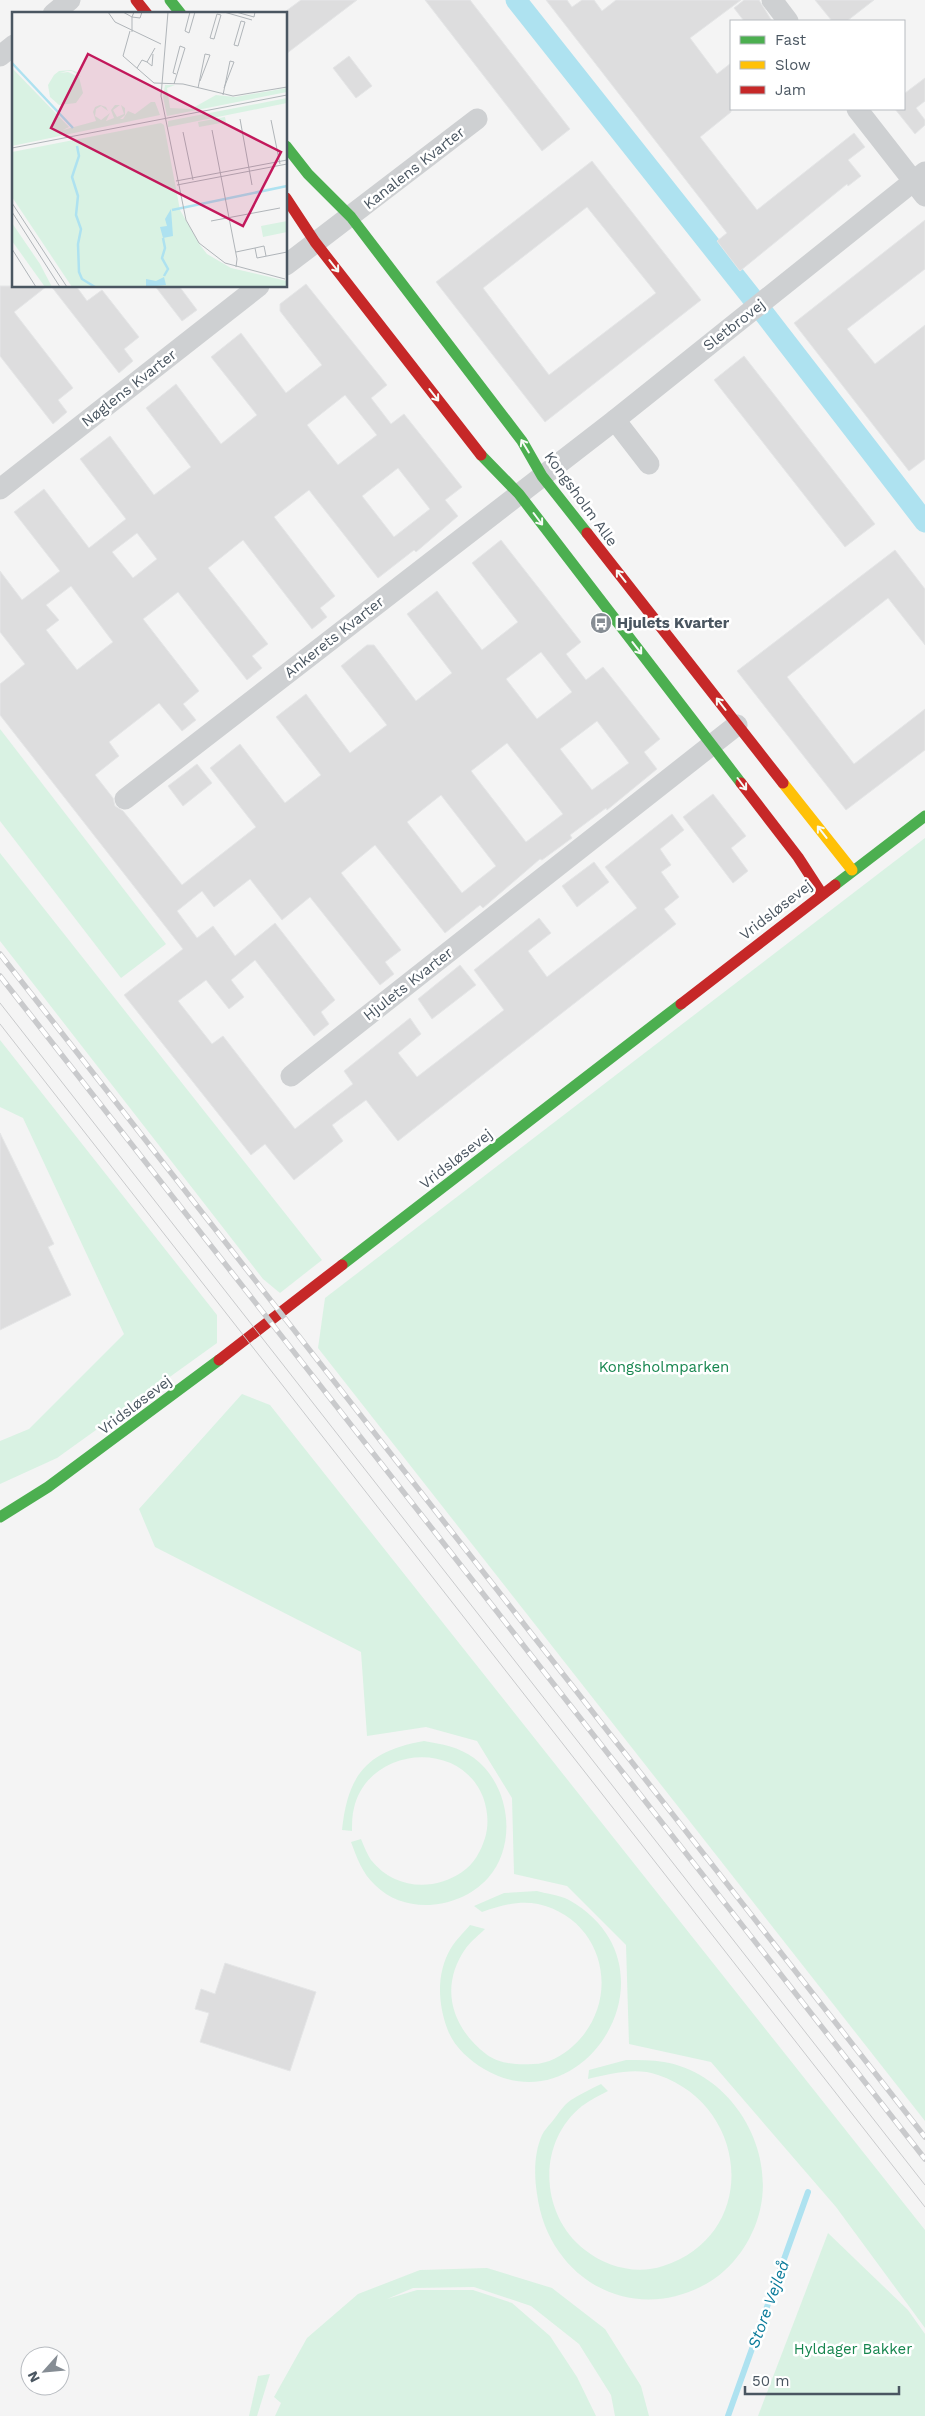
<svg xmlns="http://www.w3.org/2000/svg" width="925" height="2416" font-family="'Work Sans',sans-serif">
  <style>
    .green { fill: #d9f2e3 }
    .lines { fill: none; stroke-linecap: round; stroke-linejoin: round }
    .stream { stroke: #aee2f0; stroke-width: 6 }
    .canal { stroke: #aee2f0; stroke-width: 21 }
    .building { fill: #ddddde; stroke: #e5e6e7; fill-rule: evenodd }
    .street { stroke: #ced0d2; stroke-width: 21 }
    .fast { stroke: #4caf50; stroke-width: 11 }
    .slow { stroke: #ffc107; stroke-width: 11 }
    .jam { stroke: #c62828; stroke-width: 11 }
    .tram { stroke: #c9cacc; stroke-width: 1 }
    .rail-casing { stroke: #c9cacc; stroke-width: 5.5 }
    .rail { stroke: #fff; stroke-width: 4; stroke-dasharray: 11; stroke-linecap: butt }
    .oneway { stroke: #f6fbf6 }
    .labels { text-anchor: middle; stroke-width: 5; stroke-linejoin: round; paint-order: stroke }
    .street-label { font-size: 15px; fill: #4a5661; stroke: #fff }
    .poi-label { font-size: 15px; font-weight: bold; fill: #4a5661; stroke: #fff; text-anchor: start }
    .park-label { font-size: 15px; fill: #17864f; stroke: #fff }
    .water-label { font-size: 16px; font-style: italic; fill: #0c7c9b; stroke: #fff }
    .inset-river { fill: none; stroke: #aee2f0; stroke-width: 2.5 }
    .inset-road { fill: none; stroke: #b0b5b9; stroke-width: 1 }
    .view { fill: #c2185b; fill-opacity: 0.15; stroke: #c2185b; stroke-width: 2.5 }
    .inset-edge { fill: none; stroke: #4a5661; stroke-width: 2.5 }
  </style>
  <rect width="100%" height="100%" fill="#f4f4f4"/>
  <g class="green">
    <polygon points="0,729 166,944 121,978 0,821"/>
    <polygon points="925,838 925,2121 318,1348 325,1298"/>
    <polygon points="0,853 322,1260 280,1293 263,1279 0,941"/>
    <polygon points="0,1040 217,1315 217,1343 57,1458 0,1484 0,1441 29,1429 124,1334 23,1118 0,1107"/>
    <polygon points="242,1394 270,1405 925,2230 925,2328 836,2207 711,2062 629,2044 626,1945 567,1886 514,1874 512,1798 477,1741 426,1727 367,1736 361,1652 155,1547 139,1509"/>
    <path d="M424,1741c18,3 35,6 50,17 36,27 44,86 14,120 -28,31 -82,38 -113,7 -13,-12 -18,-27 -24,-43l10,-3c3,7 6,15 10,21 23,29 62,32 91,12 12,-8 19,-21 23,-34 4,-13 3,-27 -2,-41 -23,-59 -115,-50 -129,11 -2,7 -2,16 -2,23l-10,-1c6,-57 26,-79 82,-89z"/>
    <path d="M537,1891c10,3 23,4 32,9 116,66 16,229 -85,169 -15,-9 -31,-23 -37,-41 -9,-25 -11,-55 4,-80 5,-8 13,-16 19,-23l15,4c-6,6 -14,12 -19,19 -27,38 -15,79 20,106 13,10 31,11 47,10 15,0 29,-8 40,-18 50,-45 32,-127 -35,-142 -20,-4 -38,2 -56,8l-8,-6 30,-13z"/>
    <path d="M626,2060c13,0 26,0 38,2 66,11 111,84 96,148 -7,30 -27,59 -54,74 -76,42 -158,-6 -169,-90 -3,-19 -3,-41 5,-59 2,-4 6,-9 9,-12 6,-7 12,-18 20,-23 9,-6 20,-11 30,-16l7,7c-8,4 -18,9 -26,15 -46,37 -42,109 3,144 21,17 52,25 78,16 97,-31 87,-160 -5,-191 -23,-8 -47,-1 -70,4l1,-9z"/>
    <polygon points="828,2233 908,2310 925,2334 925,2416 758,2416"/>
    <polygon points="487,2268 552,2288 605,2329 641,2386 649,2416 615,2416 611,2395 579,2344 531,2306 474,2287 413,2288 387,2299 417,2290 473,2290 512,2303 550,2336 577,2377 596,2416 275,2416 281,2403 274,2397 307,2338 358,2294 420,2270"/>
    <polygon points="270,2374 257,2416 249,2416 258,2376"/>
  </g>
  <g class="lines">
    <polyline class="stream" points="728,2416 808,2192"/>
    <polyline class="canal" points="516,0 749,294 925,522"/>
  </g>
  <g class="building">
    <polygon points="301,0 357,0 286,54 286,11"/>
    <polygon points="425,0 470,0 570,129 542,151"/>
    <polygon points="546,0 567,0 572,7 582,0 594,0 602,11 616,0 741,0 690,38 717,74 731,63 731,112 700,137 757,210 854,133 865,147 848,160 861,176 848,186 847,184 740,271 717,241 727,233"/>
    <polygon points="744,0 759,0 772,21 744,21 734,8"/>
    <polygon points="815,0 874,0 847,21 832,21"/>
    <polygon points="349,56 372,86 356,98 333,68"/>
    <polygon points="925,78 925,101 916,108 925,120 925,125 915,134 895,109 904,109 904,92 905,93"/>
    <path d="M592,161l109,139 -156,122 -109,-140zM587,207l69,86 -107,82 -66,-87z"/>
    <polygon points="925,220 925,269 847,329 875,364 925,325 925,459 909,471 794,323"/>
    <path d="M306,284l81,101 -16,13 20,26 13,-10 58,73 -17,13 13,16 -42,36 -2,-2 -36,28 -69,-88 -35,27 61,79 -15,12 7,9 -15,12 -69,-89 -35,28 60,76 -16,12 10,12 -15,12 -69,-88 -35,27 56,72 -16,13 13,16 -14,11 -23,-28 -50,39 10,14 -24,19 18,23 2,8 8,5 13,16 46,58 74,-58 -46,-59 30,-24 45,59 36,-28 -45,-58 30,-23 44,59 37,-28 -46,-59 26,-21h7l42,56 36,-28 -45,-59 30,-23 45,59 36,-28 -46,-59 29,-23 80,102 -15,12 20,26 17,-13 57,72 -16,13 13,17 -50,41 -1,-2 -36,27 2,3 -30,22 -2,-1 -57,49 -3,-3 -35,28 -70,-88 -34,28 60,77 -16,12 9,12 -14,11 -70,-88 -28,23 -32,-41 -36,28 -12,-16 -25,20 20,27 16,-12 22,30 40,-33 60,77 -14,12 8,12 -15,12 -59,-76 -24,20 13,17 -15,12 -23,-29 -28,21 34,43 11,-8 72,93 58,-45 -9,-13 66,-53 11,16 -23,19 19,24 87,-67 -30,-40 65,-52 12,15 -23,18 19,26 90,-69 -32,-41 67,-53 12,16 -24,19 11,16 -10,7 18,25 -15,12 12,15 -278,217 -32,-41 -34,25 11,16 -49,39 -29,-36 -14,11 -127,-160 59,-46 -183,-234v-31l25,-20 -25,-32v-61l22,29 38,-29 -46,-59 30,-23 45,59 37,-29 -46,-60 30,-23 44,59 37,-28 -45,-59 30,-24 45,60 36,-29 -46,-58 30,-24 45,60 36,-28 -42,-54v-7zM345,395l32,40 -39,30 -31,-40zM398,468l32,41 -36,28 -32,-41zM137,533l20,26 -24,19 -21,-26zM71,586l42,56 -36,28 -31,-40 13,-10 -13,-15zM541,652l31,40 -35,27 -31,-40zM597,721l32,42 -37,27 -32,-41zM507,743l56,71 -37,28 -55,-71zM441,795l55,71 -34,27 -55,-71z"/>
    <polygon points="0,286 47,286 14,312 73,388 58,400 67,412 53,424 0,356"/>
    <polygon points="51,286 76,286 87,301 102,290 139,337 124,349 133,361 119,373"/>
    <polygon points="155,286 179,286 197,310 182,321"/>
    <polygon points="744,356 875,524 845,547 714,380"/>
    <polygon points="895,550 925,589 925,645 888,598 787,677 854,764 925,709 925,750 846,810 737,671"/>
    <polygon points="197,764 212,783 183,806 168,786"/>
    <polygon points="713,794 746,836 731,848 748,871 733,883 683,817"/>
    <polygon points="594,862 609,882 577,907 562,886"/>
    <polygon points="460,965 476,985 432,1019 418,999"/>
    <polygon points="0,1133 54,1244 48,1247 71,1295 0,1330"/>
    <polygon points="225,1963 316,1992 290,2071 200,2042 209,2013 195,2009 201,1989 215,1994"/>
  </g>
  <g class="lines">
    <g class="street">
      <polyline points="772,0 788,21"/>
      <polyline points="53,14 70,0"/>
      <polyline points="0,56 14,45"/>
      <polyline points="857,109 925,196"/>
      <polyline points="286,265 477,119"/>
      <polyline points="615,420 649,464"/>
      <polyline points="0,489 259,286"/>
      <polyline points="125,799 615,420 925,172"/>
      <polyline points="291,1076 737,725"/>
    </g>
    <g class="fast">
      <polyline points="170,0 181,14"/>
      <polyline points="286,146 308,174 351,217 522,441 542,476 587,533"/>
      <polyline points="481,455 519,494 741,783"/>
      <polyline points="835,885 925,816"/>
      <polyline points="342,1265 681,1004"/>
      <polyline points="0,1517 48,1487 219,1360"/>
    </g>
    <polyline class="slow" points="783,783 852,870"/>
    <g class="jam">
      <polyline points="136,0 147,14"/>
      <polyline points="286,198 315,242 481,455"/>
      <polyline points="587,533 783,783"/>
      <polyline points="741,783 798,857 822,894"/>
      <polyline points="681,1004 835,885"/>
      <polyline points="219,1360 342,1265"/>
    </g>
    <g class="tram">
      <polyline points="0,1003 925,2185"/>
      <polyline points="0,1024 925,2207"/>
    </g>
    <g class="rail-casing">
      <g id="rail">
        <polyline points="0,954 925,2137"/>
        <polyline points="0,976 925,2159"/>
      </g>
    </g>
    <use href="#rail" class="rail"/>
  </g>
  <defs><path id="oneway-shaft" d="M-6 0H5M1.5-3L5.5 0L1.5 3" fill="none" stroke-width="1.6" stroke-linecap="round" stroke-linejoin="round" transform="scale(1.25)"/></defs>
  <g class="oneway">
    <use href="#oneway-shaft" transform="translate(334 266) rotate(52)"/>
    <use href="#oneway-shaft" transform="translate(434 395) rotate(52)"/>
    <use href="#oneway-shaft" transform="translate(525 446) rotate(-121)"/>
    <use href="#oneway-shaft" transform="translate(538 519) rotate(53)"/>
    <use href="#oneway-shaft" transform="translate(621 576) rotate(-128)"/>
    <use href="#oneway-shaft" transform="translate(637 648) rotate(52)"/>
    <use href="#oneway-shaft" transform="translate(721 704) rotate(-128)"/>
    <use href="#oneway-shaft" transform="translate(742 784) rotate(53)"/>
    <use href="#oneway-shaft" transform="translate(822 832) rotate(-128)"/>
  </g>
  <defs>
    <g id="bus-disc" transform="scale(1.125)"><circle r="9.5" fill="#868d94" stroke="#fff"/><path d="M-5-6H5V4H4V6H2V4H-2V6H-4V4H-5ZM-3.5-4V0h7V-4ZM-3.5 1.2v1.5H-2V1.2ZM2 1.2v1.5H3.5V1.2Z" fill="#fff"/></g>
  </defs>
  <g fill-rule="evenodd">
    <use href="#bus-disc" x="601" y="623"/>
  </g>
  <g class="labels">
    <g class="street-label">
      <text transform="translate(414 168) rotate(-38)" y="5">Kanalens Kvarter</text>
      <text transform="translate(734 325) rotate(-38)" y="5">Sletbrovej</text>
      <text transform="translate(129 388) rotate(-38)" y="5">Nøglens Kvarter</text>
      <text transform="translate(581 499) rotate(54)" y="5">Kongsholm Alle</text>
      <text transform="translate(334 637) rotate(-38)" y="5">Ankerets Kvarter</text>
      <text transform="translate(776 910) rotate(-38)" y="5">Vridsløsevej</text>
      <text transform="translate(408 984) rotate(-38)" y="5">Hjulets Kvarter</text>
      <text transform="translate(456 1159) rotate(-38)" y="5">Vridsløsevej</text>
      <text transform="translate(135 1405) rotate(-37)" y="5">Vridsløsevej</text>
    </g>
    <g class="poi-label">
      <text x="617" y="628">Hjulets Kvarter</text>
    </g>
    <g class="park-label">
      <text x="664" y="1372">Kongsholmparken</text>
      <text x="853" y="2354">Hyldager Bakker</text>
    </g>
    <g class="water-label">
      <text transform="translate(768 2304) rotate(-70)" y="6">Store Vejleå</text>
    </g>
  </g>
  <g transform="translate(12 12)">
    <rect width="275" height="275" fill="#f4f4f4"/>
    <path d="M0,56l57,59 -6,3 33,-9 -3,-9 2,-5 5,-2 6,2 2,4 -7,-5 -5,3 -1,7 6,4 9,-7 -4,8 8,-3 -3,-8 4,-5h5l-7,5 4,7 7,-3 -3,-9 4,3v7l-5,4h3l5,-8 7,3 16,-12h4l5,13 -148,31zM59,58l6,2 4,5 -9,-6h-5l-7,2 8,-1 11,5 4,16 -7,10 -17,2 -9,-8 -2,-12 6,-10 5,-4zM153,73h10l-8,3 3,20 21,1 25,-14 19,2 52,-9v4l-120,24 -4,-19zM275,86v5l-119,24v-6zM213,105l1,5 -27,5 -1,-5zM149,111l3,2 16,85 20,35 7,9 24,14 56,13v6h-215l-60,-90v-45zM275,209v11l-24,5 -2,-11zM0,211l28,41 12,23h-7l-33,-46z" fill="#d9f2e3"/>
    <path d="M159,197l2,27 -10,2 -3,-11 7,-1 -2,-7zM152,265l2,8 -20,2v-8l10,2z" fill="#aee2f0"/>
    <path class="inset-river" d="M0,51l61,65M65,134l2,10 -7,21 6,19 -2,19 5,14 -3,15 1,28 3,7 13,8M160,198l115,-24M151,226l2,10 -3,10 6,11 -4,7"/>
    <path class="inset-road" d="M96,0l7,10 46,22M111,0l9,5v15M122,0l-2,5 8,1 2,-6M156,0l-7,84 25,124 13,23 26,20 60,16M178,0l-5,19 4,2 6,-21M212,0l28,8M224,0l18,5 1,-5M205,2l4,1 -7,24 -4,-1zM229,9l4,1 -7,24 -4,-1zM118,19l-7,25 31,27 29,1 50,12 54,-9M135,50l5,4 1,-12M125,56l5,-8 5,2 8,-14M162,72l11,-36 -5,-2 -7,27 3,1M186,76l7,-34 5,1 -10,26M211,83l7,-34 4,1 -10,26M228,107l12,66M259,108l9,44M200,118l25,129 -1,8M171,120l10,48M0,136l275,-53M164,169l111,-21M165,173l110,-21M0,191l55,84M0,200l48,75M199,209l69,-13M243,236l9,-2 2,10M0,237l24,38M224,240l19,-4 2,10 30,-6"/>
    <path class="view" d="M76,42l193,98 -38,74 -192,-98z"/>
    <rect width="275" height="275" class="inset-edge"/>
  </g>
  <rect x="730" y="20" width="175" height="90" fill="#ffffff" stroke="#b7bbc0"/>
  <rect x="740" y="36" width="25" height="8" fill="#4caf50" stroke="#b7bbc0"/>
  <text x="775" y="45" font-size="15" fill="#4a5661">Fast</text>
  <rect x="740" y="61" width="25" height="8" fill="#ffc107" stroke="#b7bbc0"/>
  <text x="775" y="70" font-size="15" fill="#4a5661">Slow</text>
  <rect x="740" y="86" width="25" height="8" fill="#c62828" stroke="#b7bbc0"/>
  <text x="775" y="95" font-size="15" fill="#4a5661">Jam</text>
  <g transform="translate(45 2371) rotate(243)"><circle r="24" fill="#ffffff" stroke="#b7bbc0"/>
  <path d="M0-4L9 19L0 12L-9 19Z" fill="#868d94"/>
  <text y="-8" font-size="14" font-weight="bold" text-anchor="middle" fill="#4a5661">N</text>
  </g>
  <path d="M745 2386v8h154v-8" fill="none" stroke="#4a5661" stroke-width="2.5"/>
  <text x="752" y="2386" font-size="15" fill="#4a5661" stroke="#ffffff" stroke-width="4" paint-order="stroke">50 m</text>
</svg>
